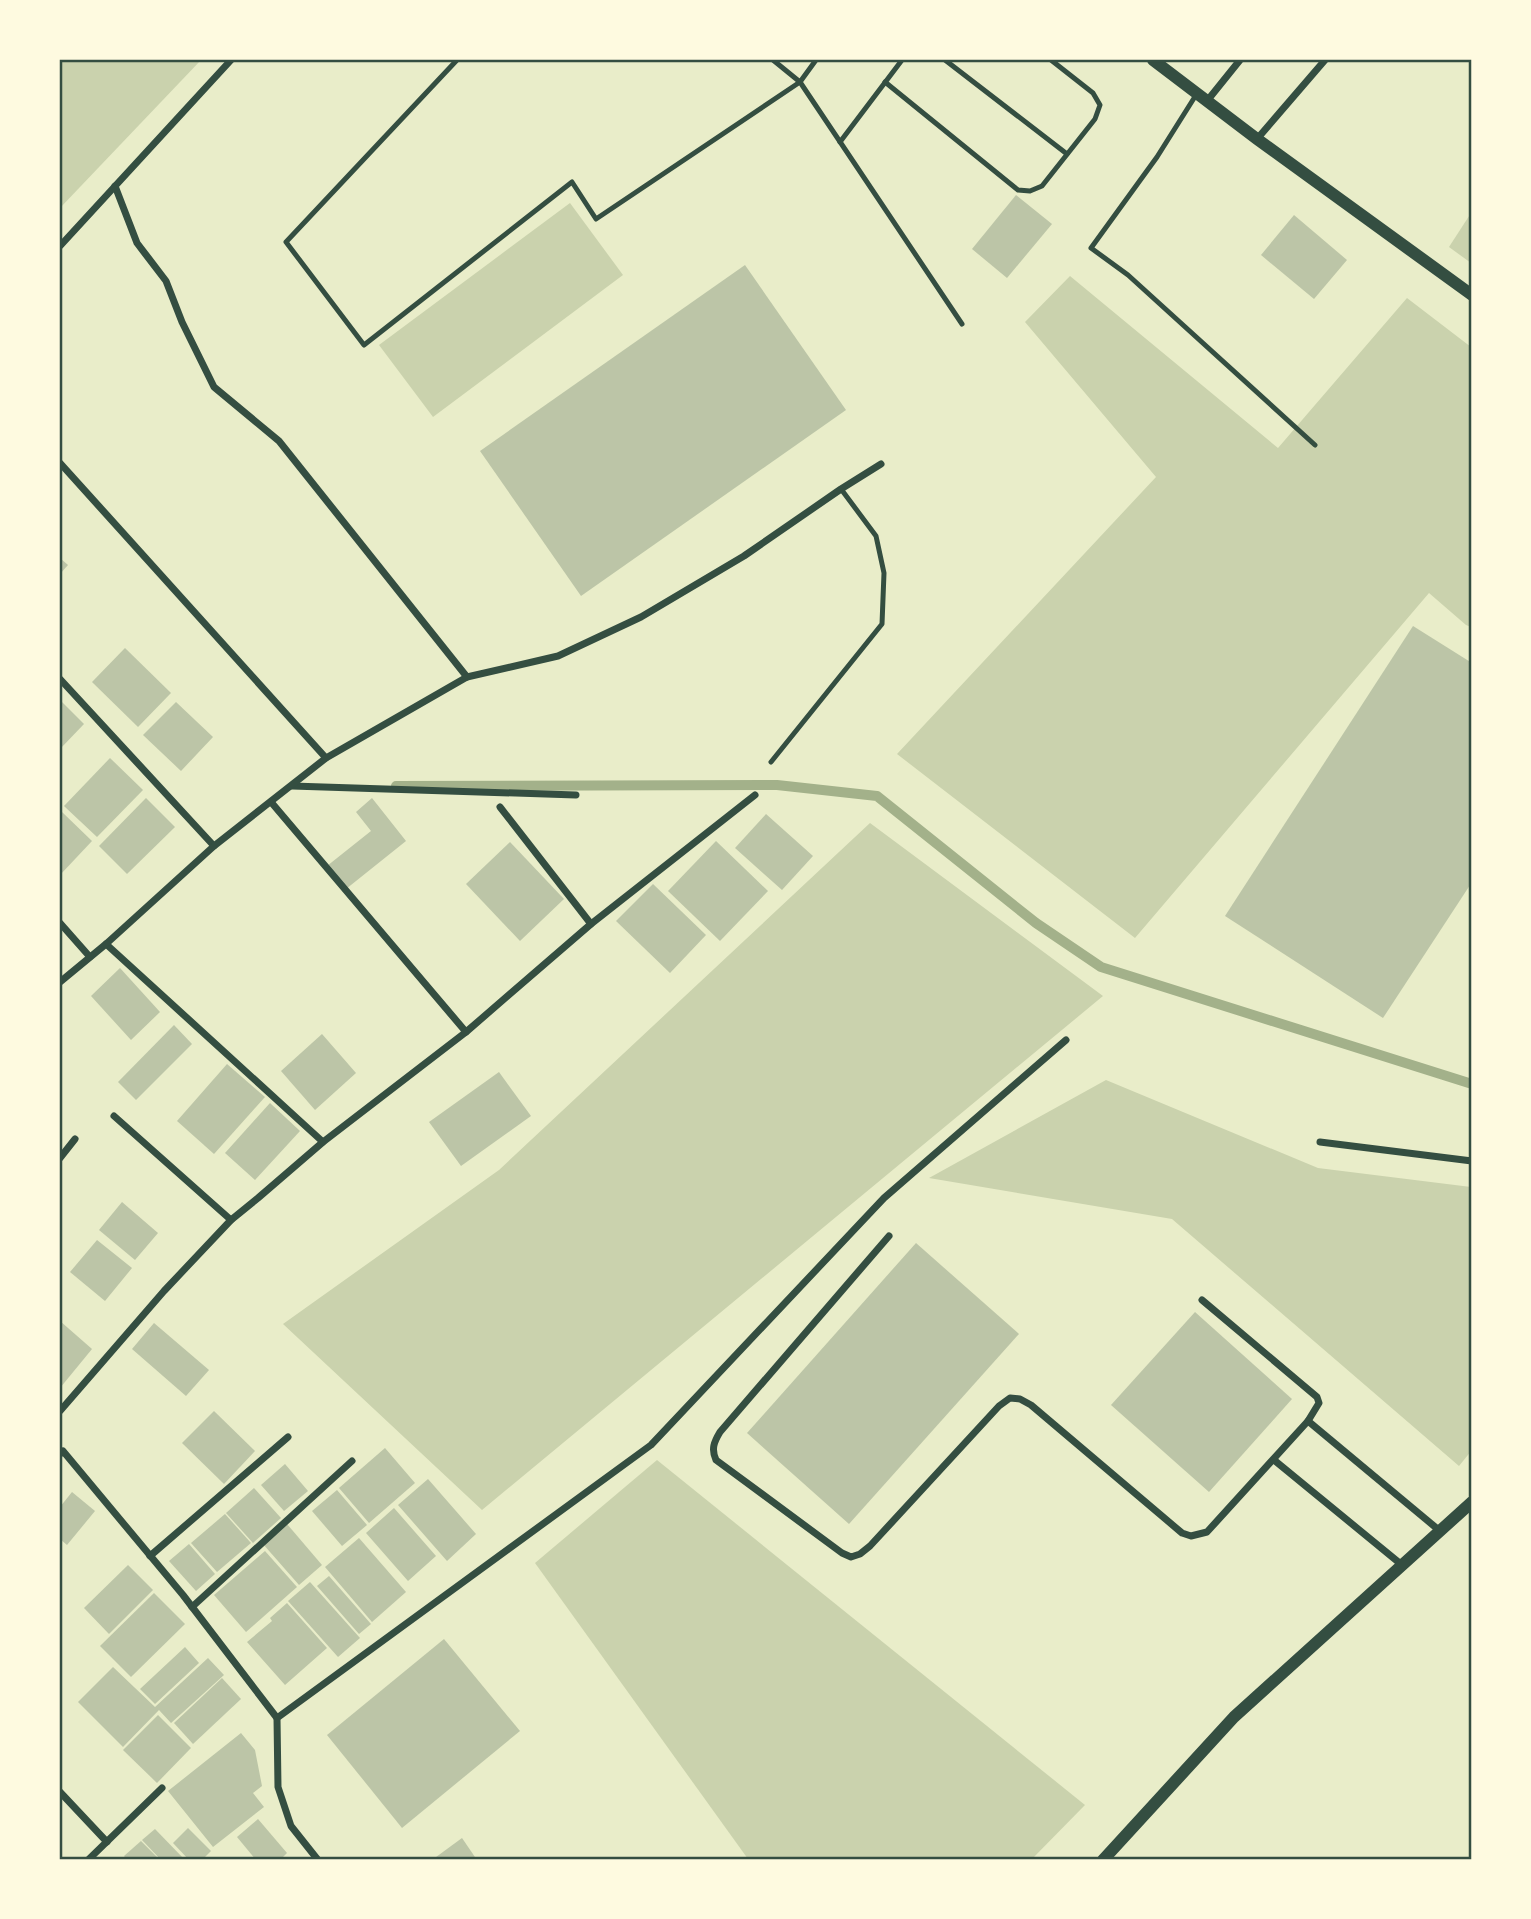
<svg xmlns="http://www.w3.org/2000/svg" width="1531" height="1919" font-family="Commissioner,sans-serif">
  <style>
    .green { fill: #cad2ad }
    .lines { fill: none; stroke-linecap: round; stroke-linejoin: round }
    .stream { stroke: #a3b18a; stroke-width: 10 }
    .building { fill: #bcc5a7 }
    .service { stroke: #344e41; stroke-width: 5 }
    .minor { stroke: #344e41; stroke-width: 7 }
    .tertiary { stroke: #344e41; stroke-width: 12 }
    .neatline { fill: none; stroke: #344e41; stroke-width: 2.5 }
  </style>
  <rect width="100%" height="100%" fill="#e9edc9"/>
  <g class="green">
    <polygon points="60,60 201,60 60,208"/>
    <polygon points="570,203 623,275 433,417 379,345"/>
    <polygon points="1471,213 1471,263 1449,247"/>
    <polygon points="1070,276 1278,448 1407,298 1471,347 1471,627 1466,625 1429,593 1135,938 897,754 1156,477 1025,322"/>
    <polygon points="870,823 1103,996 482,1510 283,1324 499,1170"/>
    <polygon points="1106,1080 1318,1168 1471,1187 1472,1450 1459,1466 1172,1219 929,1178"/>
    <polygon points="657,1460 1085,1805 1032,1859 748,1859 535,1563"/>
  </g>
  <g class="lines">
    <polyline class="stream" points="396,786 777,785 877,796 1036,923 1101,967 1472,1084"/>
  </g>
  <g class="building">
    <polygon points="1016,195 1052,224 1007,278 972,249"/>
    <polygon points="1294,215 1347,260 1314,299 1261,255"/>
    <polygon points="745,265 846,410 581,596 480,451"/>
    <polygon points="60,558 68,565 60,574"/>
    <polygon points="1413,626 1472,663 1472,882 1383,1018 1225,916"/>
    <polygon points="125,648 171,693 138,727 92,682"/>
    <polygon points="60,700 84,724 60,749"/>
    <polygon points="176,702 213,737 181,771 143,735"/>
    <polygon points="110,758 143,790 97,837 64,806"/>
    <polygon points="146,798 175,827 127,874 99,846"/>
    <polygon points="372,798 406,841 346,889 327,866 371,831 356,812"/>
    <polygon points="62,812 92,841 60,875 60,815"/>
    <polygon points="766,814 813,856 782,890 735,848"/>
    <polygon points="716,841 768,891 720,941 668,891"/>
    <polygon points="510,842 564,899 520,941 466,884"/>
    <polygon points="653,884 706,935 670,973 616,921"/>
    <polygon points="120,968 160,1012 131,1040 91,996"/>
    <polygon points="174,1025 192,1044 136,1100 118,1082"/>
    <polygon points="322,1034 356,1073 315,1110 281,1071"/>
    <polygon points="227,1064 265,1097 214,1154 177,1121"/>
    <polygon points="499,1072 531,1116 461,1166 429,1122"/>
    <polygon points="270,1103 300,1131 255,1180 225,1153"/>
    <polygon points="122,1202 158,1233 135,1260 99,1230"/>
    <polygon points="97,1240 132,1268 105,1301 70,1272"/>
    <polygon points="916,1243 1019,1334 849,1524 747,1433"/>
    <polygon points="1195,1312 1292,1399 1209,1492 1111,1405"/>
    <polygon points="60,1321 92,1349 60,1388"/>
    <polygon points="154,1323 209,1370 186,1396 132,1349"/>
    <polygon points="214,1411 255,1451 224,1484 182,1443"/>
    <polygon points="385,1448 415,1483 369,1523 339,1488"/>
    <polygon points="285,1464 308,1491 284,1511 261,1485"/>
    <polygon points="428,1479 476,1534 447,1561 398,1505"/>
    <polygon points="254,1488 281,1518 253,1543 226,1513"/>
    <polygon points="337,1490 367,1525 342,1546 312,1511"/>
    <polygon points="72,1492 95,1511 67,1545 60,1539 60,1507"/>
    <polygon points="394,1508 436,1556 408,1581 366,1533"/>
    <polygon points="225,1514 251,1543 217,1572 191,1543"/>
    <polygon points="287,1524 322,1565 299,1585 263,1544"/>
    <polygon points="359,1538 406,1592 372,1622 325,1567"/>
    <polygon points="189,1544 215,1574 196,1591 169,1561"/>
    <polygon points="265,1551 297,1587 246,1632 214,1595"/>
    <polygon points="128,1565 153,1590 109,1634 84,1608"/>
    <polygon points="329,1576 371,1624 359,1634 317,1586"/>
    <polygon points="310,1582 360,1638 338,1657 288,1601"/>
    <polygon points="154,1593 185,1624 131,1677 100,1646"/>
    <polygon points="287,1603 327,1648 285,1685 247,1642 272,1621 270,1618"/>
    <polygon points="444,1639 520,1731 402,1828 327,1735"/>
    <polygon points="185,1647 199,1663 155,1704 140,1689"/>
    <polygon points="208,1658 224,1675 171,1723 159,1710 123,1747 78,1702 113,1667 155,1707"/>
    <polygon points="222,1678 241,1699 193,1744 174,1723"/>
    <polygon points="158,1715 191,1748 157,1783 123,1750"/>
    <polygon points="241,1733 255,1750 262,1786 253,1793 264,1807 213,1847 168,1791"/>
    <polygon points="258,1819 287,1853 280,1860 256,1860 237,1837"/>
    <polygon points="188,1828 211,1851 202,1860 189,1860 173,1843"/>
    <polygon points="155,1829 185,1860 161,1860 142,1840"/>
    <polygon points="462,1838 477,1860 432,1860"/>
    <polygon points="141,1841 160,1860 127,1860 124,1856"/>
  </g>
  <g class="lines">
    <g class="service">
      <polyline points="457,60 286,242 364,345 572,182 596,219 800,82 962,324"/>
      <polyline points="773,60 800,82 816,60"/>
      <polyline points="945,60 1067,154"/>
      <polyline points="885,82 1018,190 1030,191 1042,186 1095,119 1100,105 1093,93 1051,60"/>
      <polyline points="1196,95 1157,157 1091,248 1128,275 1315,445"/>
      <polyline points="840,142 902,60"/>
      <polyline points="771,762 882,624 884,573 876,536 841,489"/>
    </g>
    <g class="minor">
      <polyline points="1207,101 1240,60"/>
      <polyline points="1257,139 1325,60"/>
      <polyline points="115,186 137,243 166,281 182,322 214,387 279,441 467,677"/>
      <polyline points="60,246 231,60"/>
      <polyline points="60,463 326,758"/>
      <polyline points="60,679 214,846"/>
      <polyline points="292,786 576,795"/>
      <polyline points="271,802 466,1032"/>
      <polyline points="500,807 591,924"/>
      <polyline points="60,923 90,957"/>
      <polyline points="106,944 323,1142"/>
      <polyline points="60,982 106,944 214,846 326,758 467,677 558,656 641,617 744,556 841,489 881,464"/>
      <polyline points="114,1116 231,1220"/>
      <polyline points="1320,1142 1472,1161"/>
      <polyline points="60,1158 75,1139"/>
      <path d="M889,1236l-169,196c-6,10 -9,17 -4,28l126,93 9,4 9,-3 10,-8 129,-140 11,-8 10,1 11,6 151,128 9,3 16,-4 101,-111 11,-18 -2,-6 -115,-97"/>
      <polyline points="60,1411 164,1291 231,1220 258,1198 323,1142 466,1032 591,924 755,795"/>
      <polyline points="1308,1421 1440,1531"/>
      <polyline points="60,1454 63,1451 183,1595 277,1718"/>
      <polyline points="1274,1460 1402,1565"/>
      <polyline points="150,1556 288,1437"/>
      <polyline points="192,1607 352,1461"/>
      <polyline points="60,1792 107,1842"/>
      <polyline points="88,1860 162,1788"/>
      <polyline points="318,1860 291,1826 278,1787 277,1718 651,1445 884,1198 1066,1040"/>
    </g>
    <g class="tertiary">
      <polyline points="1153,60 1257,139 1472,295"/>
      <polyline points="1103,1860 1234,1717 1472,1502"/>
    </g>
  </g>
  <rect width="1531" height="1919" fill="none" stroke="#fefae0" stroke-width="122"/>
  <rect x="61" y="61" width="1409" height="1797" class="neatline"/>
</svg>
